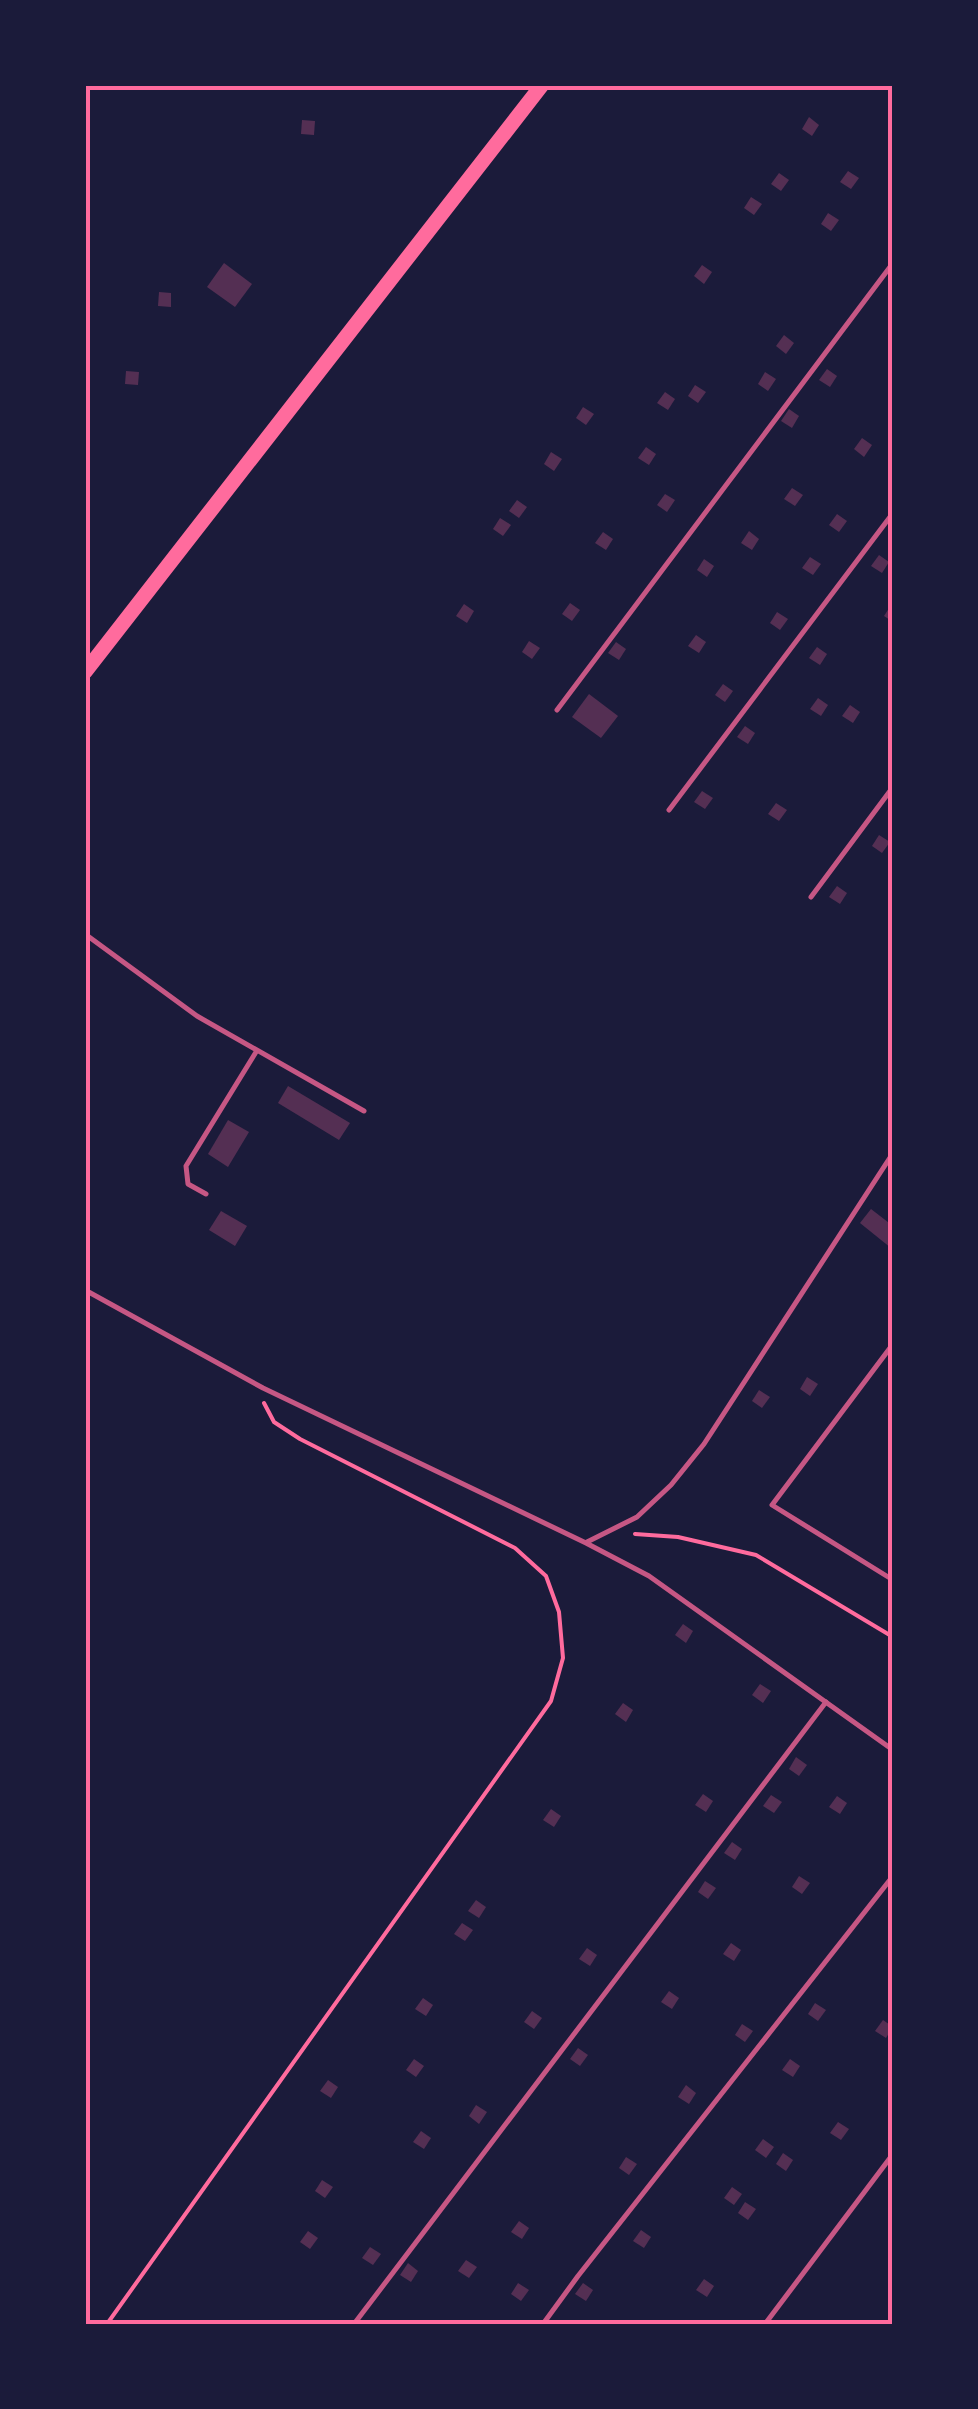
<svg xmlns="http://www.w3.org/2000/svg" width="978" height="2409" font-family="'Alegreya Sans',sans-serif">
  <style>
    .building { fill: #542f53 }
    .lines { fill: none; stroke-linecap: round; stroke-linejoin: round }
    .path { stroke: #ff6b9d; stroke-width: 4 }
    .service { stroke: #c65784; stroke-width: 5 }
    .secondary { stroke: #ff6b9d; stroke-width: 15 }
    .neatline { fill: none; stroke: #ff6b9d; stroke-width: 4 }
  </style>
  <rect width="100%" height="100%" fill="#1b1b3a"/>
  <g class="building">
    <polygon points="809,117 819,125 812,136 802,129"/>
    <polygon points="302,120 315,121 314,135 301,134"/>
    <polygon points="848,171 859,178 851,189 840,182"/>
    <polygon points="779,173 789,180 781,191 771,184"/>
    <polygon points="751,197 762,204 754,215 744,208"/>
    <polygon points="828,213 839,220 831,231 821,224"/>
    <polygon points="224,263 252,284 235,307 207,287"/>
    <polygon points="702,265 712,272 704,284 694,276"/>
    <polygon points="159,292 171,293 171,307 158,306"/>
    <polygon points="784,335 794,343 786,354 776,346"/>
    <polygon points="827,369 837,376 830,387 819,380"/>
    <polygon points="126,371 139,372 138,385 125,384"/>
    <polygon points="765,372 776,379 768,391 758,384"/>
    <polygon points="695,385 706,392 698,403 688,396"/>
    <polygon points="665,392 675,399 668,410 657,403"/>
    <polygon points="583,407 594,414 586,425 576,418"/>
    <polygon points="789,409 799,416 792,428 781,421"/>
    <polygon points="862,438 872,445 864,457 854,449"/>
    <polygon points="646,447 656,454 649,465 638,458"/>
    <polygon points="551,452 562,459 554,471 544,464"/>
    <polygon points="792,488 803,495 795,506 784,499"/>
    <polygon points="665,494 675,500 667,512 657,505"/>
    <polygon points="517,500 527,507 519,518 509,511"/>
    <polygon points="837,514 847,521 839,532 829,525"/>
    <polygon points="500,518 511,525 503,536 493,529"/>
    <polygon points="749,531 759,539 752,550 741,543"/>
    <polygon points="603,532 613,539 606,550 595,543"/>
    <polygon points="879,555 889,562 882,573 871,566"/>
    <polygon points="810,557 821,564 813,575 802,568"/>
    <polygon points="704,559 714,566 707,577 697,570"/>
    <polygon points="893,602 893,622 884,616"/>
    <polygon points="570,603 580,610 572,621 562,614"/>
    <polygon points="464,604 474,611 467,623 456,616"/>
    <polygon points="777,612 788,619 780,630 770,623"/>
    <polygon points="696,635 706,642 699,653 688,646"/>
    <polygon points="529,641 540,648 532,659 522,652"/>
    <polygon points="616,642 626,649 619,660 608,653"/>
    <polygon points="817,647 827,654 820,665 809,658"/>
    <polygon points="723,684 733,691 725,702 715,695"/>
    <polygon points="589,694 618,716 601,738 572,717"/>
    <polygon points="818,698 828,705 821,716 810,709"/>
    <polygon points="850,705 860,712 853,723 842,716"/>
    <polygon points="745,726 755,733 748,744 737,737"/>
    <polygon points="702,791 713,798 705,809 694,802"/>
    <polygon points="776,803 787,810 779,821 768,814"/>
    <polygon points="879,835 890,842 882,853 872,846"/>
    <polygon points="837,886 847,893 840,904 829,897"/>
    <polygon points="288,1086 350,1123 339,1140 278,1103"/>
    <polygon points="228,1120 249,1132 228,1167 208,1154"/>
    <polygon points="871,1209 893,1226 891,1248 860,1223"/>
    <polygon points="221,1211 247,1226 235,1246 209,1230"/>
    <polygon points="807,1377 818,1384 810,1396 800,1389"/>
    <polygon points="759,1390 770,1397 762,1408 752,1401"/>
    <polygon points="683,1624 693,1631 686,1643 675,1635"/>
    <polygon points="760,1684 771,1691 763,1703 752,1695"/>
    <polygon points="623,1703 633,1710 626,1722 615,1714"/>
    <polygon points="796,1757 807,1765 799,1776 789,1769"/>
    <polygon points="703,1794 713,1801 706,1812 695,1805"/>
    <polygon points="771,1795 782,1802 774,1813 763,1806"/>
    <polygon points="837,1796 847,1803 840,1814 829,1807"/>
    <polygon points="551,1809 561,1816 554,1827 543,1820"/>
    <polygon points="732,1842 742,1849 735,1860 724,1853"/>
    <polygon points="799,1876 810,1883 802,1894 792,1887"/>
    <polygon points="705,1881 716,1888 708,1899 698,1892"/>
    <polygon points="476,1900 486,1907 479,1918 468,1911"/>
    <polygon points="462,1923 473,1930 465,1941 454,1934"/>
    <polygon points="731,1943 741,1950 734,1961 723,1954"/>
    <polygon points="587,1948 597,1955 590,1966 579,1959"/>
    <polygon points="669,1991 679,1998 672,2009 661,2002"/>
    <polygon points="423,1998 433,2005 426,2016 415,2009"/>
    <polygon points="815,2003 826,2010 818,2021 808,2014"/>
    <polygon points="532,2011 542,2018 534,2029 524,2022"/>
    <polygon points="883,2020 893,2027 886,2038 875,2031"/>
    <polygon points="742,2024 753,2031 745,2042 735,2035"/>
    <polygon points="578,2048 588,2055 580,2066 570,2059"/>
    <polygon points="414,2059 424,2066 416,2077 406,2070"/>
    <polygon points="790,2059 800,2066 793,2077 782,2070"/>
    <polygon points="328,2080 338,2087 331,2098 320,2091"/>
    <polygon points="686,2085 696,2093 689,2104 678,2097"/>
    <polygon points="476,2105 487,2112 479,2124 469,2116"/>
    <polygon points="838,2122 849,2129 841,2140 830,2133"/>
    <polygon points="421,2131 431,2138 424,2149 413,2142"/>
    <polygon points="763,2139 774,2147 766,2158 755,2150"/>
    <polygon points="783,2153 793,2160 786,2171 776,2164"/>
    <polygon points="626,2157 637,2164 629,2175 619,2168"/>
    <polygon points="322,2180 333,2187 325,2198 315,2191"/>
    <polygon points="732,2187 742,2194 734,2205 724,2198"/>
    <polygon points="745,2202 756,2209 748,2220 738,2213"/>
    <polygon points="519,2221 529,2228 522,2239 511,2232"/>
    <polygon points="641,2230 651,2237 644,2248 633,2241"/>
    <polygon points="308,2231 318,2238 310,2249 300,2242"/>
    <polygon points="370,2247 381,2254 373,2265 362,2258"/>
    <polygon points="466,2260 477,2267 469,2278 458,2271"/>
    <polygon points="408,2263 418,2271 411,2282 400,2275"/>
    <polygon points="704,2279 714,2286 707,2297 696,2290"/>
    <polygon points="518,2283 529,2290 521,2301 511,2294"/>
    <polygon points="583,2283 593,2290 586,2301 575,2294"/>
  </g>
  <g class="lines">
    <g class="path">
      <polyline points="635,1534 678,1537 756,1555 893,1637"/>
      <polyline points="107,2324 551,1701 563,1658 559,1612 546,1576 515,1548 300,1439 274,1422 264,1403"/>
    </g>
    <g class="service">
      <polyline points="557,710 893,263"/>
      <polyline points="669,810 893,513"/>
      <polyline points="811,897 893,787"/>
      <polyline points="85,934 197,1016 364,1111"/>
      <polyline points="206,1194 188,1184 186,1166 256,1052"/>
      <polyline points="85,1290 263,1388 586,1543 649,1576 893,1750"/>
      <polyline points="893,1344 772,1505 893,1580"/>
      <polyline points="587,1542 637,1517 671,1485 704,1444 893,1153"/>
      <polyline points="354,2324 826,1702"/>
      <polyline points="543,2324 578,2276 893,1876"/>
      <polyline points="765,2324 893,2154"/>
    </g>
    <polyline class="secondary" points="85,672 542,85"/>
  </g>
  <rect width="978" height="2409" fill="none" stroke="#1b1b3a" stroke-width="175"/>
  <rect x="88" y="88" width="802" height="2234" class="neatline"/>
</svg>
